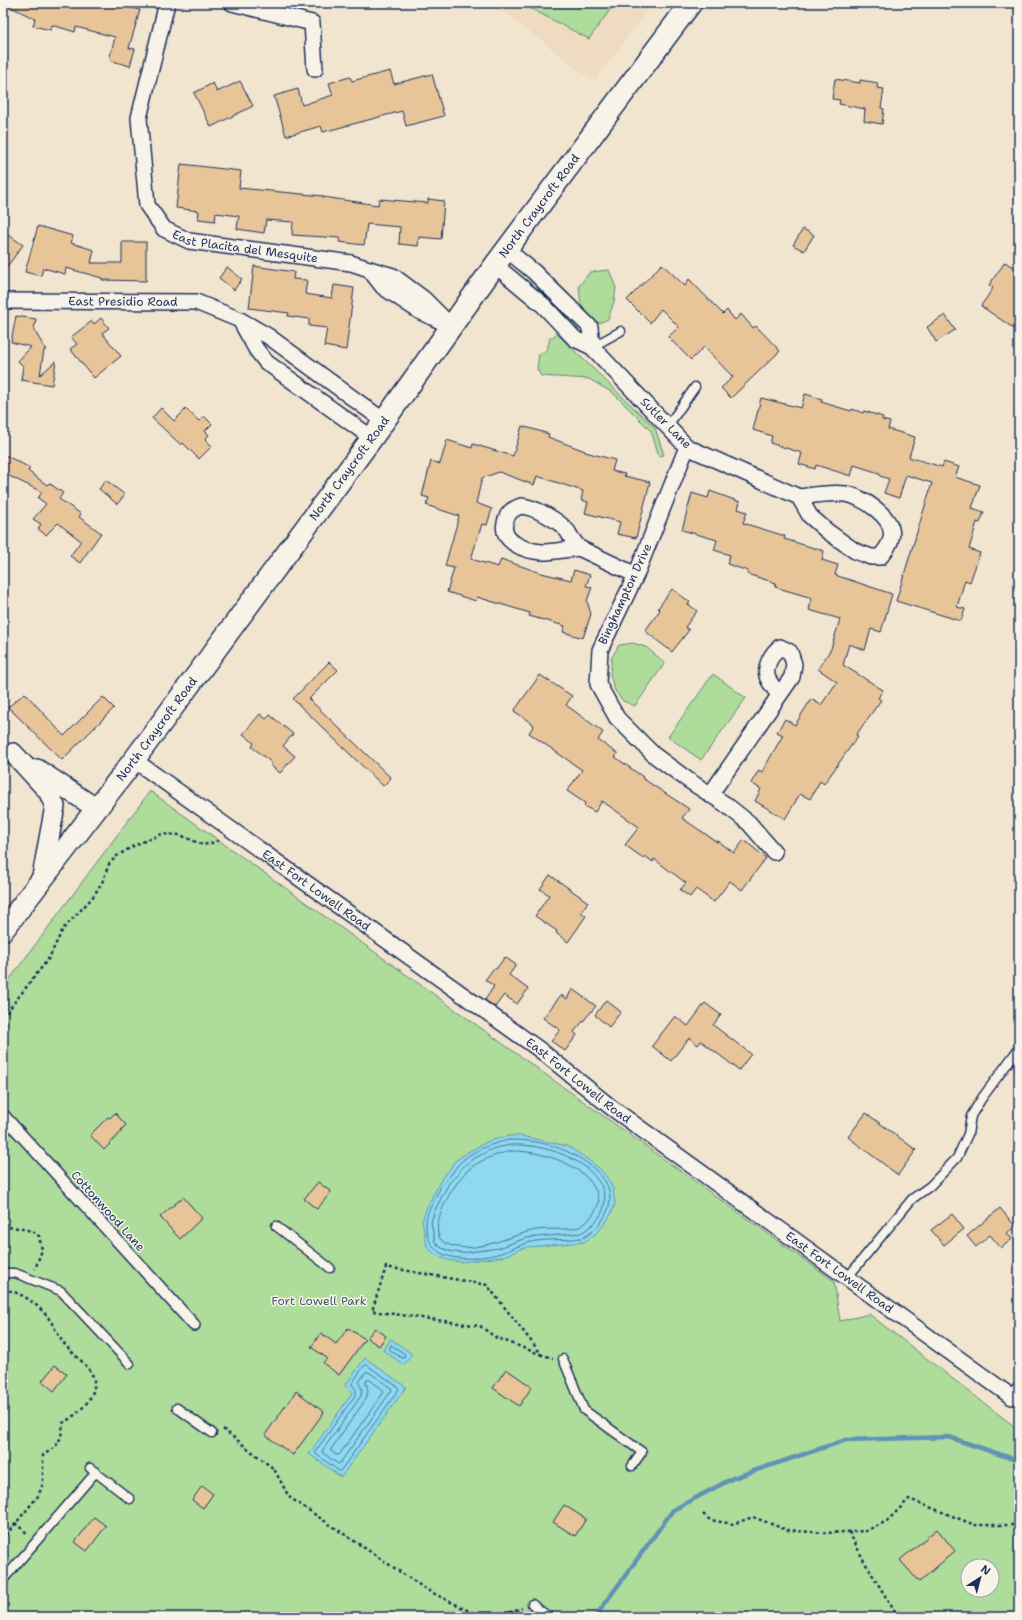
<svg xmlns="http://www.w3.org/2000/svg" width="1022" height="1620" font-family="'Shantell Sans',sans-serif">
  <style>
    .built { fill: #efdbc0 }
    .green { fill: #addc9b; stroke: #64867c; fill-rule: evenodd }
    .water { fill: #8ed8f0; stroke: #6094b6 }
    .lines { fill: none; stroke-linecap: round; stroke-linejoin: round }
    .shore { stroke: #497398; stroke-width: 1 }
    .stream { stroke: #6094b6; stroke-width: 4.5 }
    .building { fill: #e8c599; stroke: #1b2f5e }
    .service-casing { stroke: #1b2f5e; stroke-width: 11 }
    .pedestrian-casing { stroke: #1b2f5e; stroke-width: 14 }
    .minor-casing { stroke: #1b2f5e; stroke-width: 18 }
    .tertiary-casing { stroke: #1b2f5e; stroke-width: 22 }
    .secondary-casing { stroke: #1b2f5e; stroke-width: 24 }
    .path { stroke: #1b2f5e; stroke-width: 2.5; stroke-dasharray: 3 3; stroke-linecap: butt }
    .service { stroke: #f7f3e8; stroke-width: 8 }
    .pedestrian { stroke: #f7f3e8; stroke-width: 11 }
    .minor { stroke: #f7f3e8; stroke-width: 15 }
    .tertiary { stroke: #f7f3e8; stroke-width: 19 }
    .secondary { stroke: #f7f3e8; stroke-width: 21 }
    .labels { text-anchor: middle; stroke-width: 3; stroke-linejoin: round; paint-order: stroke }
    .street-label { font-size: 12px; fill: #1b2f5e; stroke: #f7f3e8 }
    .park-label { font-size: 12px; fill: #405a6d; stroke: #f7f3e8 }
  </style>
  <rect width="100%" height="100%" fill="#f2e5d0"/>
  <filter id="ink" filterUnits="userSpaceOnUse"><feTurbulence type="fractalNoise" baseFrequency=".025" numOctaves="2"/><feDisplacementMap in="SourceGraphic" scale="8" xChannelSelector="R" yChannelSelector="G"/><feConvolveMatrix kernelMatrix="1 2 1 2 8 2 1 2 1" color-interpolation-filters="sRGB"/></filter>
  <g filter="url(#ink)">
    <polygon class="built" points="493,3 653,3 594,82"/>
    <g class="green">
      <polygon points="520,3 615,3 589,39"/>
      <path d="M609,270l7,18 -2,14 -6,17 -9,4c-19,-12 -18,-16 -20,-37l11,-14z"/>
      <polygon points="557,334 655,428 664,455 659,456 651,431 613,393 589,379 541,376 537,369 539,354 547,350 550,338"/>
      <polygon points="633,643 646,647 665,663 635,706 623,701 615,691 610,675 612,657 619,645"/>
      <polygon points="713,674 746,698 701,760 668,737"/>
      <path d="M150,791l684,490 6,40 29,-7 150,116v187h-1016v-629zM968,1566h24v24h-24z"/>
    </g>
    <g class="water">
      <polygon points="509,1136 521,1136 567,1146 583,1156 600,1169 608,1179 613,1189 615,1204 611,1214 604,1225 594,1235 584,1242 527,1247 501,1257 462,1262 447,1260 434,1254 427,1246 422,1221 427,1207 442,1178 450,1169 454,1162 468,1152 489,1141"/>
      <polygon points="391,1339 412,1354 404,1365 383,1350"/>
      <polygon points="365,1358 406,1387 341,1477 309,1454 353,1392 345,1386"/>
    </g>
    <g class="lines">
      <g class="shore">
        <path d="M509,1140c33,-1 71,11 93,37 14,17 8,36 -6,51 -4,4 -10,9 -15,10 -18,3 -37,0 -54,5 -9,3 -17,7 -26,10 -30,8 -75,13 -75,-30 0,-10 7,-20 11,-29 4,-9 10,-14 16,-22 2,-2 3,-5 5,-7 12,-14 33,-21 51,-25z"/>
        <path d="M510,1145c17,-1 38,3 54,10 37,15 61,52 17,78l-55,5 -27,10 -37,5 -13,-2 -9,-4 -5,-5 -4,-20 4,-12 14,-27 9,-9 3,-6 12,-9 19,-10z"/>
        <path d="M510,1151c31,-1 85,15 89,51 -2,8 -11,22 -20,25 -13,4 -29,1 -43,3 -27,5 -63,27 -91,13 -22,-12 10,-61 22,-72 12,-11 28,-16 43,-20z"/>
        <polygon points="391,1345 405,1354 404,1358 402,1358 390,1350"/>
        <polygon points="365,1365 367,1365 398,1387 399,1389 341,1470 339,1471 316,1454 315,1452 356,1394 356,1390 352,1384"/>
        <polygon points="366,1372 369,1372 391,1388 392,1390 340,1463 338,1464 323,1453 322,1451 361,1396 362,1389 359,1383"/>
        <polygon points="367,1380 370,1380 383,1390 384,1392 339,1455 336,1455 331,1451 331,1449 366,1399 368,1391 366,1383"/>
      </g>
      <polyline class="stream" points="595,1617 673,1510 733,1478 846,1440 949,1437 1019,1461"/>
    </g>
    <g class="building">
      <polygon points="3,3 115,3 140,10 129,48 135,49 130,66 109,60 115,37 76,27 75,32 52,25 51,30 33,26 35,19"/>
      <polygon points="390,71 394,84 432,74 444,116 406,126 402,111 323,132 321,126 286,136 274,96 298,89 302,105 333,95 329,83 350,77 352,81"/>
      <polygon points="835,79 860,83 860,80 878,83 877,88 884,89 881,108 884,109 882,124 864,121 865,109 839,104 840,100 832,99"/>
      <polygon points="240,81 253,106 211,127 194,93 213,83 217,92"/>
      <polygon points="181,164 241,171 239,188 323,196 323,197 378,205 379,199 428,203 428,199 444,201 441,239 419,237 418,246 399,244 400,227 367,224 364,245 339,242 340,238 292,235 293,222 266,220 264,233 237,229 239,216 216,213 215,221 198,219 199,211 176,208"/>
      <polygon points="38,226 73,236 71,243 94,250 91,263 122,263 122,242 146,242 146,281 102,280 102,278 66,268 65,274 43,268 41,276 25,272"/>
      <polygon points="803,229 814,235 804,251 793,245"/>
      <polygon points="3,231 23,245 3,272"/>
      <polygon points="1005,262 1019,271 1019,332 981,306 993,288 989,285"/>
      <polygon points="662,264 685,286 689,279 723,314 727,310 735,320 741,314 753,328 756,326 780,351 731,398 721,388 733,377 704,347 691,360 668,337 679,327 661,309 650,323 627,300"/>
      <polygon points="254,266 294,272 293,279 307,280 305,294 332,298 334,285 354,288 346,350 324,346 327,328 309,326 309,319 288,316 289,313 249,308"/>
      <polygon points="227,267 242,279 234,290 219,278"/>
      <polygon points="945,315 955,330 936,342 927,327"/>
      <polygon points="16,316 36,319 34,330 46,350 44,350 40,375 56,361 52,385 21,380 23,366 18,361 31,347 11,342"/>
      <polygon points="101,318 109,328 102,333 121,356 94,378 70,349 77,344 71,337 92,321 94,324"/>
      <polygon points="805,394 822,399 821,402 851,411 852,409 863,413 864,411 883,417 882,420 890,422 888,429 915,437 909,457 942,467 944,462 959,467 955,477 980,485 972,508 984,512 980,523 977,522 969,549 980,553 970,582 965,580 957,607 965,609 961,621 896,601 932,483 906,475 899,498 884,493 889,479 880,476 879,473 854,465 851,476 816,465 815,469 799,464 802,453 770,443 772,436 753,430 761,398 801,408"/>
      <polygon points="161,408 174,421 186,409 199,421 204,416 212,424 205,431 209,435 205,439 212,446 199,459 183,443 181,445 152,418"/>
      <polygon points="522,426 549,434 548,437 585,451 585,452 615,460 612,471 625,474 624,476 650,482 636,538 617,534 620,522 585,513 588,502 581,500 583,491 537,476 534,485 499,472 482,478 476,503 492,509 487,525 482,524 471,559 498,567 501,559 541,573 571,580 574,570 590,575 586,586 592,587 587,601 591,614 583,638 563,632 565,626 529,616 530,613 477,597 476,601 447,592 454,568 445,566 459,516 426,505 429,498 422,496 431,461 440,464 447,440 472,448 473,444 513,456"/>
      <polygon points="3,454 30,468 28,471 47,485 49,483 63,493 59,499 81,514 79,517 101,533 80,563 70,556 81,541 58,523 46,535 38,529 41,524 33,519 46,504 38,498 42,492 3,473"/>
      <polygon points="106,480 125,495 117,504 99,489"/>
      <polygon points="710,491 740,502 738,509 747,512 743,523 785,536 784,539 824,551 822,560 838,565 835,575 892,594 881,632 871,629 865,650 849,644 843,665 883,690 878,698 881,700 856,735 858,736 824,784 820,781 810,799 800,794 785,819 755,801 761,789 751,783 759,770 762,772 783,735 777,732 785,719 795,725 811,699 821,705 837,682 818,669 831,649 840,619 809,610 812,598 775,587 776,583 747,574 748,571 727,564 730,555 714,550 717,540 682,530 692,493 708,498"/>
      <polygon points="672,589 690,602 688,604 697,611 685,627 689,630 672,652 645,631 660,610 658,608"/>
      <polygon points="329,662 338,670 309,699 391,778 383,786 293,699"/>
      <polygon points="540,675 572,696 566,705 603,732 598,740 618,754 615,757 643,777 642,778 689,809 682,818 717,842 718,841 734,853 744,840 766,858 742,890 730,881 714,902 696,889 690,897 680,890 686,883 654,859 653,862 645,856 643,858 625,845 639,827 602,801 595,812 584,806 585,803 567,791 582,770 529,733 534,725 514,711"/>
      <polygon points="25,693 64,736 103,697 114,708 62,760 8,707"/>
      <polygon points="260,714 266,719 270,715 293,734 283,746 295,756 280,773 270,765 272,763 252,747 254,743 243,734"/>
      <polygon points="550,875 588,902 581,912 586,916 568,942 556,933 557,931 535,916 549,895 540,889"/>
      <polygon points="505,957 516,965 509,975 528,989 517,1004 504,995 495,1007 485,1000 494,986 485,980 494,968 496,969"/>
      <polygon points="572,989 596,1006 574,1032 577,1035 565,1051 551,1041 560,1030 543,1018 561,995 567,999"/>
      <polygon points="606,1000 621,1012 609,1027 595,1015"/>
      <polygon points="705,1003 721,1015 713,1025 751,1054 739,1070 701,1041 698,1045 689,1038 671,1061 652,1046 675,1016 688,1026"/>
      <polygon points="115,1113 126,1125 121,1130 122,1131 104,1150 90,1135 108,1117 110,1118"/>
      <polygon points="866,1113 916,1150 898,1175 848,1137"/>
      <polygon points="318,1182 331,1192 317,1209 304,1199"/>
      <polygon points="183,1197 202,1218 180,1239 160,1217"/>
      <polygon points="1000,1208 1015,1226 1007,1233 1012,1239 1001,1248 990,1235 976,1247 967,1236"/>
      <polygon points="952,1214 964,1229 944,1245 931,1230"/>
      <polygon points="348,1328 365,1339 339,1375 323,1363 327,1358 311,1347 321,1333 336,1344"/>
      <polygon points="375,1328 386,1336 379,1346 367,1338"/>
      <polygon points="55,1365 67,1374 54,1391 42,1381"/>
      <polygon points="506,1369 532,1387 519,1406 493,1388"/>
      <polygon points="296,1391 324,1412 293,1455 265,1435"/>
      <polygon points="202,1486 213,1494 203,1508 192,1500"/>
      <polygon points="564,1505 586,1519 575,1536 553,1522"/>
      <polygon points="94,1517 106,1526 87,1551 75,1542"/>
      <polygon points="937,1529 955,1551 919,1582 900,1560"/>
    </g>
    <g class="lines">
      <g class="service-casing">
        <g id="service">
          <polyline points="592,347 621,331"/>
          <polyline points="667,427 695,387"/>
          <polyline points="276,1226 330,1268"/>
          <polyline points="3,1273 15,1273 61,1291 130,1364"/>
          <polyline points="847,1278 912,1199 930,1186 957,1158 968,1134 971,1116 982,1098 1019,1048"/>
          <polyline points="563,1359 584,1410 642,1452 632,1466"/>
          <polyline points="177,1408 212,1433"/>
          <polyline points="90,1468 130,1499"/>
          <polyline points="3,1580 96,1472"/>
          <polyline points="532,1604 549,1617"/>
        </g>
      </g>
      <g class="pedestrian-casing">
        <polyline id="pedestrian" points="3,1115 194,1325"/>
      </g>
      <g class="minor-casing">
        <g id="minor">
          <path id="s1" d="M167,3l-28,115 8,87 17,24 25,12 162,22 18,6"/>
          <polyline points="232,3 312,23 315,69"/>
          <polyline points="495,265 543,305 575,339 592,347 590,327 534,272 507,250"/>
          <polygon points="369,269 393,276 424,299 451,326 419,311 383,287"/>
          <path id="s2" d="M3,301l193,1 44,18 28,16 116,85"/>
          <polyline points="240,320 256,349 266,362 372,438"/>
          <path d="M592,347l95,100 112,50 11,19 17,15 28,20 16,6h9c5,-6 10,-12 11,-19 5,-20 -29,-42 -46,-44 -15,-2 -31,1 -46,3"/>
          <polyline points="687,447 636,575 600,650 598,684 617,718 654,755 688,780 725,804 749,823 774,852"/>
          <path d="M521,506c14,1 39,15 47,26 3,6 7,11 11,16 -12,1 -25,4 -37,4 -16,-1 -42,-10 -37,-29 2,-10 7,-14 16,-17z"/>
          <polyline points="579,548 636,575"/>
          <path id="s3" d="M134,760l406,290 72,58 400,289 7,-7"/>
          <path d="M710,795l82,-118 2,-13 -4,-12 -10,-5c-8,6 -15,18 -13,29 2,7 9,14 12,20"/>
        </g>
      </g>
      <g class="tertiary-casing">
        <g id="tertiary">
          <polyline points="13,753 48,791 55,806 41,882"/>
          <polyline points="37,769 97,809"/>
        </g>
      </g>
      <g class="secondary-casing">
        <g id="secondary">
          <path id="s4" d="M3,930l131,-170 238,-322 123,-173 196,-262"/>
        </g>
      </g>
      <g class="path">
        <polyline points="3,1017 49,958 63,929 92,898 102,883 109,864 117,856 135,845 162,834 180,835 203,845 216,842 219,838"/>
        <polyline points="3,1227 22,1228 33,1232 39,1236 42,1250 35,1269"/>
        <path d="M3,1290c16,0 34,14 44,26 8,10 11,22 20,31 8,9 25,21 27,33 3,19 -18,35 -31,43 -2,18 -4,23 -20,32v29l-5,12 -35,43"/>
        <polyline points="542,1355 495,1337 480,1326 372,1311 386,1267 487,1285 542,1355 553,1358"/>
        <polyline points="223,1429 274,1469 289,1497 427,1590 481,1617"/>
        <polyline points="703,1514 710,1520 733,1524 753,1517 787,1530 825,1533 866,1531 887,1521 909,1499 975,1525 1019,1525"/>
        <polyline points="15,1523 28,1534"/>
        <polyline points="849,1532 864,1561 898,1617"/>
        <polyline points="486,1617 511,1612 522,1608"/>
      </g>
      <use href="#service" class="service"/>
      <use href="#pedestrian" class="pedestrian"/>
      <use href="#minor" class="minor"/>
      <use href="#tertiary" class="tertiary"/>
      <use href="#secondary" class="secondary"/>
    </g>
  </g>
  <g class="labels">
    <g class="street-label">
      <text dy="4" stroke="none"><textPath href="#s4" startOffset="901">North Craycroft Road</textPath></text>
      <text dy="4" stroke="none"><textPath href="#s1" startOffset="319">East Placita del Mesquite</textPath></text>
      <text dy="4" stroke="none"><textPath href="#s2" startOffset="120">East Presidio Road</textPath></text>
      <text transform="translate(666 423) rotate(45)" y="4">Sutler Lane</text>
      <text dy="4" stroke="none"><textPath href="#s4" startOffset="577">North Craycroft Road</textPath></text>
      <text transform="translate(625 594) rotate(-65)" y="4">Binghampton Drive</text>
      <text dy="4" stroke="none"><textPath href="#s4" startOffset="253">North Craycroft Road</textPath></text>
      <text dy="4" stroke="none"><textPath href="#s3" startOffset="224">East Fort Lowell Road</textPath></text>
      <text dy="4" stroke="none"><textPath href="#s3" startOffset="548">East Fort Lowell Road</textPath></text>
      <text transform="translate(108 1211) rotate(48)" y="4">Cottonwood Lane</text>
      <text dy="4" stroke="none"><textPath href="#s3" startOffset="872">East Fort Lowell Road</textPath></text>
    </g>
    <g class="park-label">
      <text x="319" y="1305">Fort Lowell Park</text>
    </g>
  </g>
  <rect width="1022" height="1620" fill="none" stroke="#f7f3e8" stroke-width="16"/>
  <rect x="8" y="8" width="1006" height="1604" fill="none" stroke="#1b2f5e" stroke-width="1.5" filter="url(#ink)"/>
  <g transform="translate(980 1578) rotate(36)"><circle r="19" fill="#f7f3e8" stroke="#9fa5b1"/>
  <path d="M0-3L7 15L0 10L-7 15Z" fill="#1b2f5e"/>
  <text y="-6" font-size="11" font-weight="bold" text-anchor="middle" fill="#1b2f5e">N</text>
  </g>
</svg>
